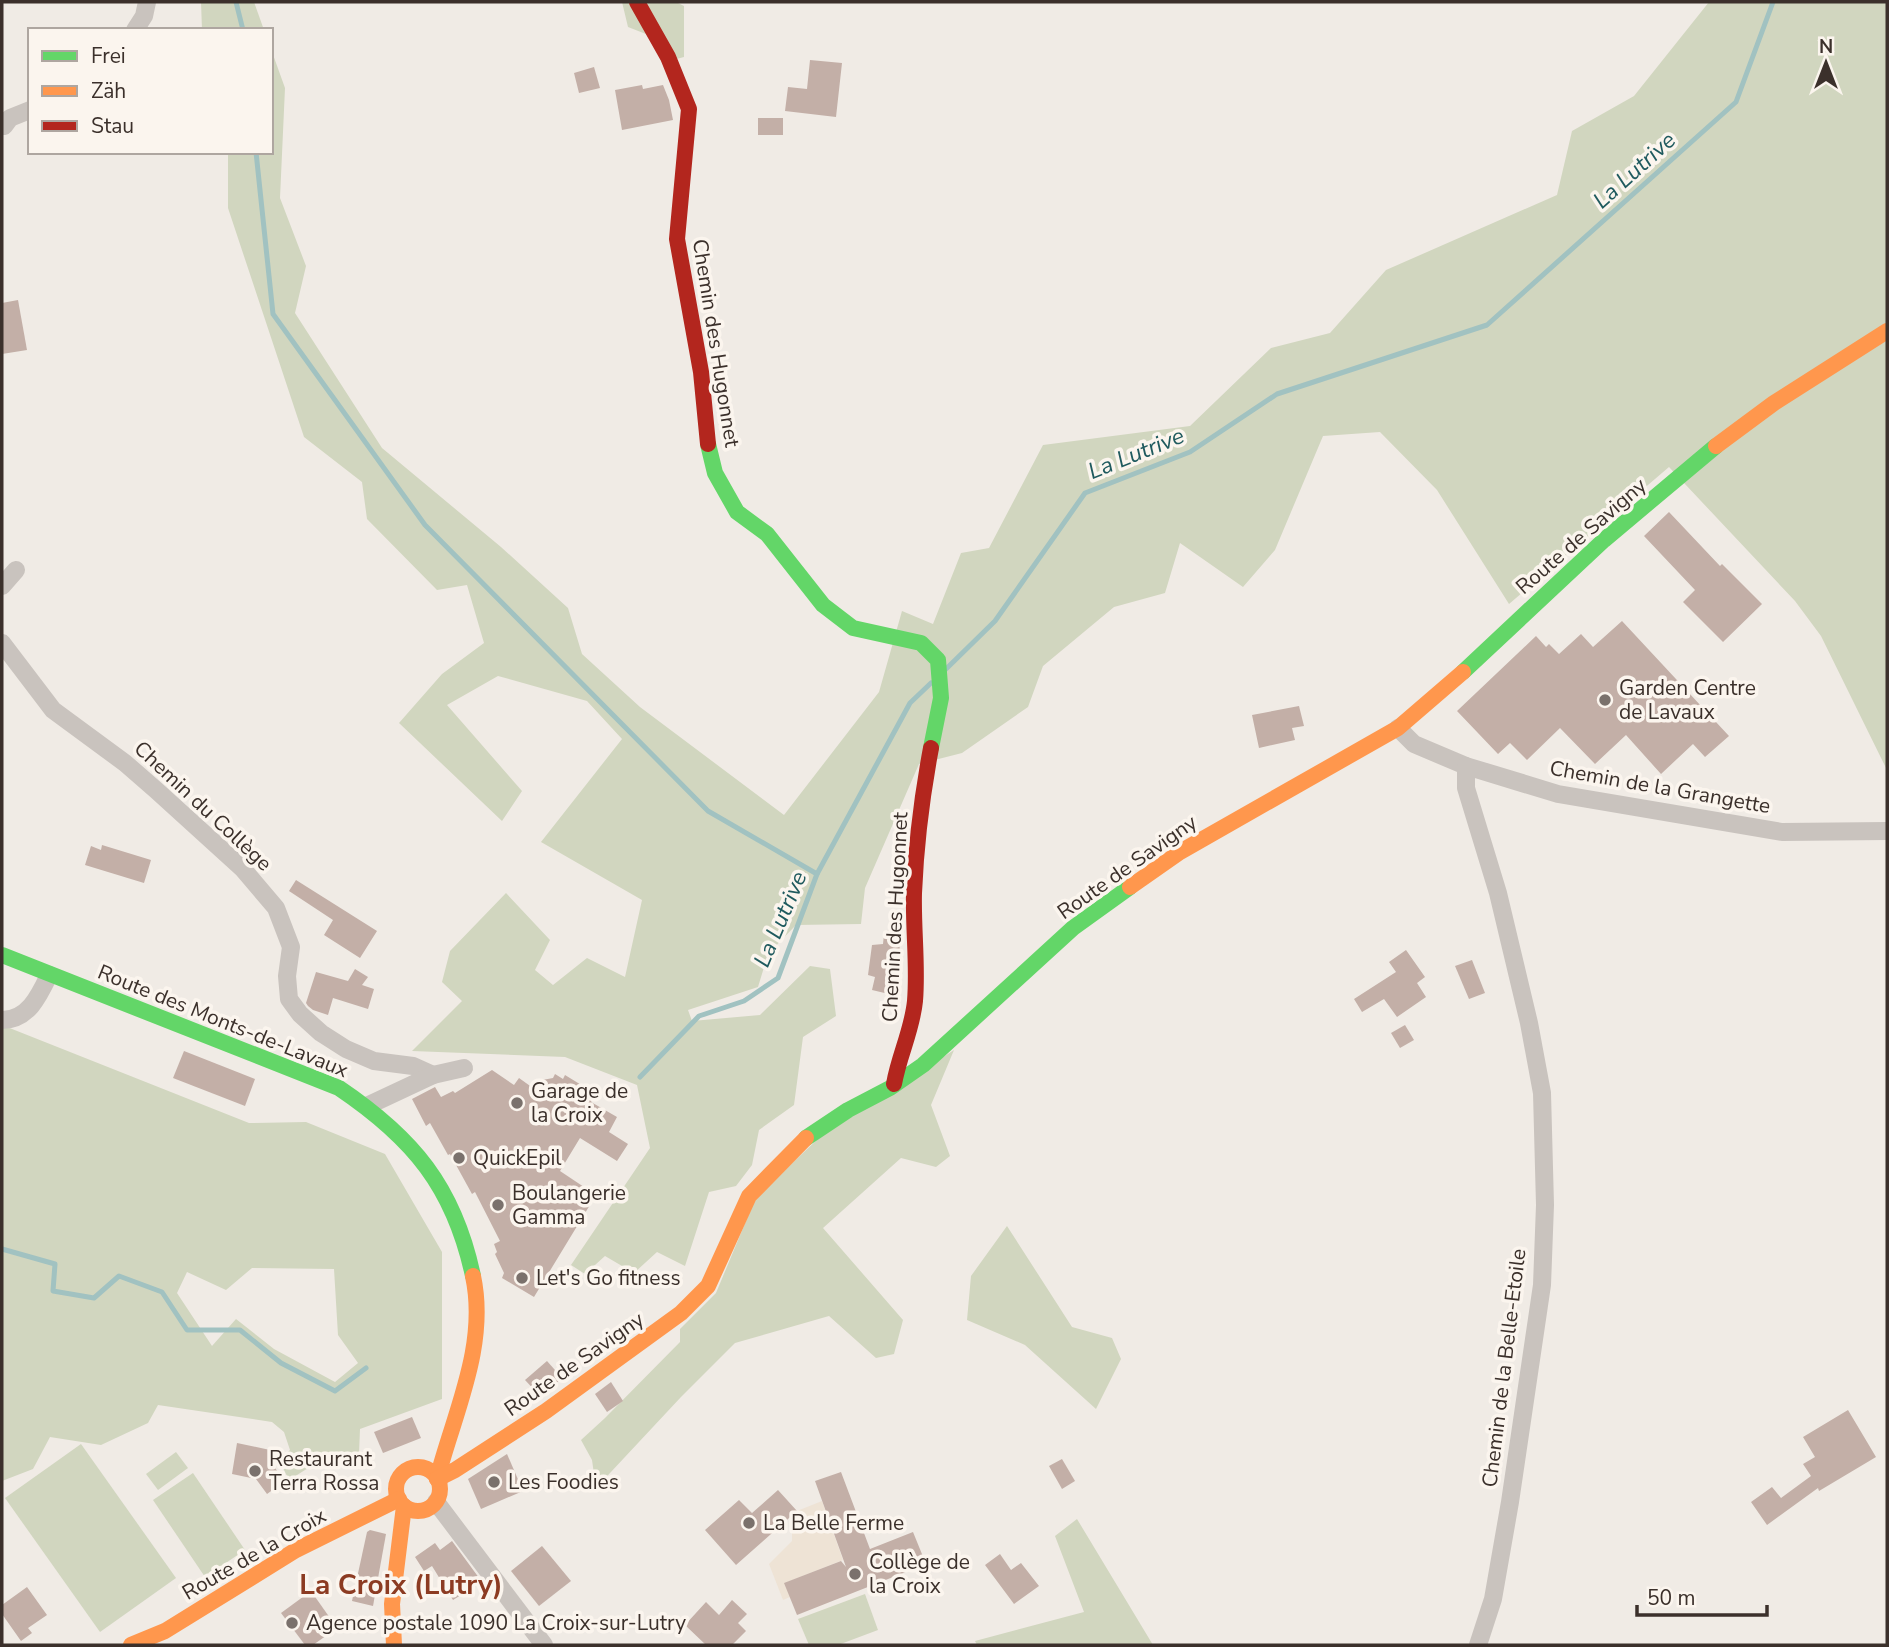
<svg xmlns="http://www.w3.org/2000/svg" width="1889" height="1647" font-family="'Nunito Sans',sans-serif">
  <style>
    .green { fill: #d1d6bf; fill-rule: evenodd }
    .plaza { fill: #eee3d5 }
    .lines { fill: none; stroke-linecap: round; stroke-linejoin: round }
    .stream { stroke: #a1c2c1; stroke-width: 5 }
    .building { fill: #c3afa7 }
    .street { stroke: #c9c3be; stroke-width: 18 }
    .fast { stroke: #63d668; stroke-width: 16 }
    .slow { stroke: #ff974d; stroke-width: 16 }
    .jam { stroke: #b3261e; stroke-width: 16 }
    .poi-dot { fill: #7a716c; stroke: #fbf5ee; stroke-width: 2.5 }
    .labels { text-anchor: middle; stroke-width: 7; stroke-linejoin: round; paint-order: stroke }
    .street-label { font-size: 21px; fill: #3b302b; stroke: #fbf5ee }
    .poi-label { font-size: 21px; fill: #3b302b; stroke: #fbf5ee; text-anchor: start }
    .water-label { font-size: 23px; font-style: italic; fill: #1f5a5e; stroke: #fbf5ee }
    .district-label { font-size: 28px; font-weight: bold; fill: #8c3b22; stroke: #fbf5ee }
  </style>
  <rect width="100%" height="100%" fill="#f0ebe5"/>
  <g class="green">
    <polygon points="201,2 254,2 264,30 202,30"/>
    <polygon points="622,2 676,2 684,6 684,57 665,62 651,36 628,27"/>
    <polygon points="1709,2 1887,2 1887,770 1821,636 1795,601 1669,467 1509,604 1437,490 1380,432 1323,436 1275,550 1243,587 1180,543 1165,593 1114,607 1043,666 1028,707 962,753 919,764 865,888 861,924 796,925 768,954 758,987 688,1010 692,1021 760,1015 810,966 830,969 836,1016 803,1037 794,1105 759,1130 752,1165 736,1186 709,1192 685,1266 657,1252 634,1273 605,1256 585,1274 571,1265 650,1148 637,1085 565,1057 412,1051 462,1001 442,982 450,951 506,893 550,940 535,970 553,985 587,958 625,977 642,900 541,842 622,739 587,701 498,676 447,705 522,791 502,821 399,723 442,674 484,643 467,585 437,590 367,519 362,482 304,437 228,208 228,152 271,152 271,49 285,88 280,198 306,266 295,313 382,448 501,547 568,608 582,654 640,707 784,815 879,692 902,611 933,624 961,553 989,548 1043,445 1190,426 1271,348 1330,333 1386,270 1557,195 1572,131 1634,96"/>
    <path d="M2,1025l247,98 57,-1 79,32 57,98v147l-82,30 -1,25 -30,1 -40,25 -10,-20 11,-10 -6,-18 -12,-10 -114,-17 -10,18 -47,22 -51,-8 -17,32 -31,12zM252,1268l82,1 4,66 20,28 -23,19 -61,-33 -38,-30 -24,27 -35,-53 10,-21 39,18z"/>
    <polygon points="954,1050 931,1105 950,1156 936,1167 901,1158 823,1228 903,1320 894,1354 876,1358 829,1316 735,1343 681,1397 596,1488 592,1460 581,1440 605,1418 680,1342 680,1329 716,1293 756,1197 820,1137"/>
    <polygon points="1007,1226 1072,1327 1112,1338 1121,1359 1096,1409 1025,1345 967,1320 971,1276"/>
    <polygon points="81,1444 176,1578 100,1632 5,1498"/>
    <polygon points="176,1452 188,1468 158,1490 146,1474"/>
    <polygon points="193,1473 245,1550 205,1577 153,1500"/>
    <polygon points="1077,1519 1153,1645 977,1645 975,1641 1084,1612 1055,1536"/>
    <polygon points="865,1594 878,1630 838,1645 809,1645 798,1619"/>
  </g>
  <polygon class="plaza" points="822,1501 843,1560 785,1583 790,1597 783,1600 769,1564 792,1541 792,1516 797,1511"/>
  <g class="lines">
    <g class="stream">
      <polyline points="236,2 243,30"/>
      <polyline points="256,152 273,314 425,525 708,811 817,874"/>
      <polyline points="946,669 995,621 1085,493 1190,452 1277,394 1487,325 1736,102 1773,2"/>
      <polyline points="640,1077 699,1016 744,1001 778,978 817,874 910,703 931,683"/>
      <polyline points="2,1249 55,1264 53,1291 94,1298 119,1276 162,1292 187,1330 240,1330 281,1363 335,1391 366,1368"/>
    </g>
  </g>
  <g class="building">
    <polygon points="810,60 842,63 836,117 785,111 788,87 807,89"/>
    <polygon points="594,67 600,88 579,93 574,73"/>
    <polygon points="642,85 643,89 663,85 669,100 673,120 622,130 615,90"/>
    <rect x="758" y="118" width="25" height="17"/>
    <polygon points="18,300 27,350 2,354 2,303"/>
    <polygon points="1669,512 1720,566 1722,564 1762,604 1723,642 1683,602 1695,590 1644,536"/>
    <polygon points="1622,621 1729,736 1705,757 1693,744 1661,774 1626,735 1595,764 1560,728 1527,760 1510,743 1498,754 1457,711 1536,636 1546,647 1549,644 1559,654 1581,634 1593,647"/>
    <polygon points="1299,706 1304,726 1292,728 1295,740 1259,748 1252,715"/>
    <polygon points="102,845 151,860 144,883 85,865 91,846 101,850"/>
    <polygon points="296,880 377,931 360,958 324,935 333,920 289,891"/>
    <polygon points="899,919 900,966 893,995 872,990 875,977 868,975 872,945 883,944 884,934"/>
    <polygon points="1406,950 1425,977 1417,983 1426,997 1397,1017 1384,999 1362,1012 1354,999 1396,972 1389,962"/>
    <polygon points="1472,960 1485,993 1469,999 1455,966"/>
    <polygon points="355,969 368,977 362,985 374,989 368,1009 333,998 328,1015 313,1010 308,1006 306,1003 316,972 348,981"/>
    <polygon points="1405,1025 1414,1040 1400,1048 1391,1033"/>
    <polygon points="184,1051 255,1079 245,1106 173,1078"/>
    <polygon points="492,1070 514,1085 519,1078 533,1088 537,1081 553,1078 555,1074 563,1079 565,1075 596,1094 591,1102 617,1117 609,1132 628,1144 617,1161 580,1138 560,1171 596,1195 534,1297 502,1278 504,1273 495,1254 497,1252 494,1244 500,1241 475,1192 472,1194 450,1154 448,1155 430,1123 426,1126 412,1099 435,1087 441,1097 453,1091 455,1093"/>
    <polygon points="547,1361 562,1378 541,1397 525,1380"/>
    <polygon points="611,1382 623,1401 607,1412 595,1394"/>
    <polygon points="1848,1410 1876,1457 1819,1491 1818,1488 1767,1525 1751,1502 1772,1487 1781,1498 1811,1476 1803,1464 1815,1457 1803,1437"/>
    <polygon points="412,1417 421,1438 383,1453 374,1432"/>
    <polygon points="237,1443 270,1450 276,1459 275,1468 285,1481 267,1494 256,1479 232,1474"/>
    <polygon points="507,1454 523,1491 481,1509 468,1479"/>
    <polygon points="1062,1459 1075,1481 1062,1489 1049,1466"/>
    <polygon points="841,1472 870,1549 913,1532 926,1564 797,1615 784,1583 841,1561 846,1567 815,1481"/>
    <polygon points="778,1490 797,1511 736,1565 705,1530 739,1500 752,1513"/>
    <polygon points="370,1530 386,1534 373,1606 352,1601 367,1532"/>
    <polygon points="452,1541 482,1582 453,1600 432,1566 424,1571 415,1557 435,1543 440,1550"/>
    <polygon points="542,1546 571,1581 539,1606 511,1571"/>
    <polygon points="1000,1554 1011,1570 1021,1563 1039,1586 1014,1604 985,1565"/>
    <polygon points="27,1587 47,1615 28,1628 32,1633 21,1641 2,1614 2,1605"/>
    <polygon points="311,1591 337,1628 313,1645 305,1645 281,1613"/>
    <polygon points="732,1600 747,1614 738,1623 746,1631 732,1645 706,1645 685,1625 706,1602 719,1615"/>
  </g>
  <g class="lines">
    <g class="street">
      <polyline points="135,30 144,16 147,2"/>
      <polyline points="4,126 10,118 30,110"/>
      <polyline points="2,586 16,570"/>
      <polyline points="2,643 53,710 125,763 156,790 242,868 276,908 291,947 287,976 289,999 300,1014 321,1033 346,1049 374,1061 413,1066 433,1075"/>
      <polyline points="1398,728 1414,744 1466,766 1558,794 1782,832 1887,831"/>
      <polyline points="1466,766 1466,788 1498,893 1529,1023 1542,1093 1545,1205 1542,1285 1510,1502 1493,1599 1478,1645"/>
      <path d="M2,1020c26,0 37,-24 47,-45"/>
      <polyline points="369,1105 433,1075 464,1068"/>
      <polyline points="436,1502 544,1645"/>
    </g>
    <g class="fast">
      <polyline points="708,444 715,473 737,512 767,534 823,605 853,628 921,643 938,660 941,698 931,748"/>
      <polyline points="1463,672 1604,540 1716,446"/>
      <path d="M2,955l337,133c74,50 115,99 134,188"/>
      <polyline points="806,1138 848,1110 890,1088 923,1065 1073,928 1130,887"/>
    </g>
    <g class="slow">
      <polyline points="1716,446 1774,403 1887,331"/>
      <polyline points="1130,887 1180,852 1398,728 1463,672"/>
      <circle cx="418" cy="1489" r="22"/>
      <path d="M437,1479c17,-66 51,-133 36,-203"/>
      <polyline points="437,1479 455,1470 546,1411 681,1313 708,1286 749,1196 806,1138"/>
      <polyline points="131,1645 165,1631 296,1550 399,1499"/>
      <polyline points="394,1645 392,1604 404,1506"/>
    </g>
    <g class="jam">
      <polyline points="637,2 668,57 689,109 677,239 701,372 708,444"/>
      <path d="M894,1084c5,-29 18,-53 21,-83 3,-36 -2,-72 -1,-108 2,-49 8,-97 17,-145"/>
    </g>
  </g>
  <g class="poi-dot">
    <circle cx="1605" cy="700" r="7"/>
    <circle cx="517" cy="1103" r="7"/>
    <circle cx="459" cy="1158" r="7"/>
    <circle cx="498" cy="1205" r="7"/>
    <circle cx="522" cy="1278" r="7"/>
    <circle cx="255" cy="1471" r="7"/>
    <circle cx="494" cy="1482" r="7"/>
    <circle cx="749" cy="1523" r="7"/>
    <circle cx="855" cy="1574" r="7"/>
    <circle cx="292" cy="1623" r="7"/>
  </g>
  <g class="labels">
    <g class="street-label">
      <text transform="translate(716 343) rotate(81)" y="7">Chemin des Hugonnet</text>
      <text transform="translate(1581 536) rotate(-41)" y="7">Route de Savigny</text>
      <text transform="translate(1660 787) rotate(10)" y="7">Chemin de la Grangette</text>
      <text transform="translate(203 806) rotate(43)" y="7">Chemin du Collège</text>
      <text transform="translate(1127 867) rotate(-35)" y="7">Route de Savigny</text>
      <text transform="translate(895 917) rotate(-87)" y="7">Chemin des Hugonnet</text>
      <text transform="translate(223 1021) rotate(22)" y="7">Route des Monts-de-Lavaux</text>
      <text transform="translate(574 1364) rotate(-35)" y="7">Route de Savigny</text>
      <text transform="translate(1504 1368) rotate(-83)" y="7">Chemin de la Belle-Etoile</text>
      <text transform="translate(254 1554) rotate(-30)" y="7">Route de la Croix</text>
    </g>
    <g class="poi-label">
      <text x="1619" y="695">Garden Centre<tspan x="1619" dy="24">de Lavaux</tspan></text>
      <text x="531" y="1098">Garage de<tspan x="531" dy="24">la Croix</tspan></text>
      <text x="473" y="1165">QuickEpil</text>
      <text x="512" y="1200">Boulangerie<tspan x="512" dy="24">Gamma</tspan></text>
      <text x="536" y="1285">Let's Go fitness</text>
      <text x="269" y="1466">Restaurant<tspan x="269" dy="24">Terra Rossa</tspan></text>
      <text x="508" y="1489">Les Foodies</text>
      <text x="763" y="1530">La Belle Ferme</text>
      <text x="869" y="1569">Collège de<tspan x="869" dy="24">la Croix</tspan></text>
      <text x="306" y="1630">Agence postale 1090 La Croix-sur-Lutry</text>
    </g>
    <g class="water-label">
      <text transform="translate(1634 170) rotate(-42)" y="8">La Lutrive</text>
      <text transform="translate(1136 453) rotate(-22)" y="8">La Lutrive</text>
      <text transform="translate(780 919) rotate(-67)" y="8">La Lutrive</text>
    </g>
    <g class="district-label">
      <text x="401" y="1594">La Croix (Lutry)</text>
    </g>
  </g>
  <rect width="1889" height="1647" fill="none" stroke="#3b302b" stroke-width="7"/>
  <rect x="28" y="28" width="245" height="126" fill="#fbf5ee" stroke="#aea6a0" stroke-width="2"/>
  <rect x="42" y="51" width="35" height="10" fill="#63d668" stroke="#aea6a0" stroke-width="2"/>
  <text x="91" y="63" font-size="21" fill="#3b302b">Frei</text>
  <rect x="42" y="86" width="35" height="10" fill="#ff974d" stroke="#aea6a0" stroke-width="2"/>
  <text x="91" y="98" font-size="21" fill="#3b302b">Zäh</text>
  <rect x="42" y="121" width="35" height="10" fill="#b3261e" stroke="#aea6a0" stroke-width="2"/>
  <text x="91" y="133" font-size="21" fill="#3b302b">Stau</text>
  <g transform="translate(1826 63)" stroke="#fbf5ee" stroke-width="5" paint-order="stroke">
  <path d="M0-5L12 26L0 18L-12 26Z" fill="#3b302b"/>
  <text y="-10" font-size="19" font-weight="bold" text-anchor="middle" fill="#3b302b">N</text>
  </g>
  <path d="M1637 1605v10h130v-10" fill="none" stroke="#3b302b" stroke-width="3.5"/>
  <text x="1647" y="1605" font-size="21" fill="#3b302b" stroke="#fbf5ee" stroke-width="5" paint-order="stroke">50 m</text>
</svg>
